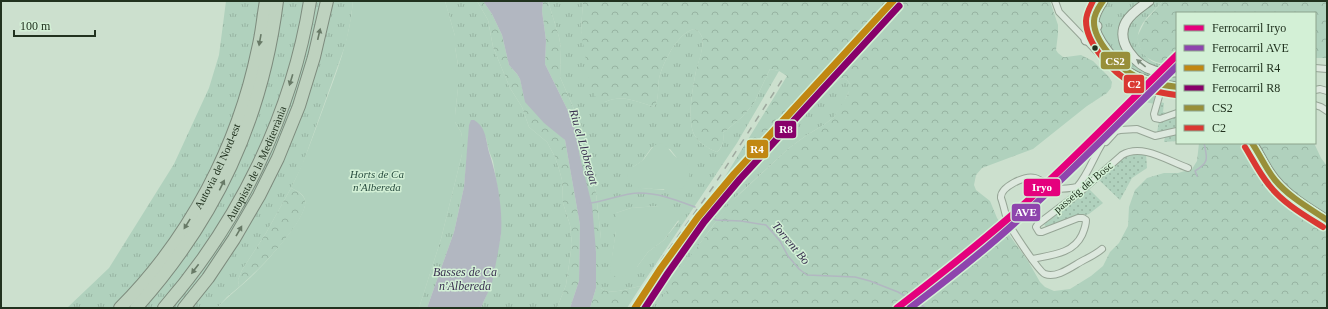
<svg xmlns="http://www.w3.org/2000/svg" width="1328" height="309" font-family="'Times New Roman',serif">
  <style>
    .grass { fill: url(#grass-tufts); fill-rule: evenodd }
    .forest { fill: url(#forest-crowns); fill-rule: evenodd }
    .park { fill: url(#park-dots) }
    .garden { fill: #b0d1bd }
    .water { fill: #b2b7c1 }
    .lines { fill: none; stroke-linecap: round; stroke-linejoin: round }
    .stream { stroke: #b2b7c1; stroke-width: 1.5 }
    .street-casing { stroke: #96a596; stroke-width: 8 }
    .secondary-casing { stroke: #869586; stroke-width: 11 }
    .highway-casing { stroke: #7d8b7d; stroke-width: 14 }
    .street { stroke: #dde8de; stroke-width: 6 }
    .secondary { stroke: #dde8de; stroke-width: 9 }
    .highway { stroke: #bed2bf; stroke-width: 12 }
    .rail { stroke: #9ea89e; stroke-width: 1.5; stroke-dasharray: 7 7; stroke-linecap: butt }
    .bus-1-casing { stroke: #d3f0d6; stroke-width: 9 }
    .bus-2-casing { stroke: #d3f0d6; stroke-width: 9 }
    .bus-1 { stroke: #988f39; stroke-width: 6 }
    .bus-2 { stroke: #da3832; stroke-width: 6 }
    .rail-1-casing { stroke: #d3f0d6; stroke-width: 10 }
    .rail-2-casing { stroke: #d3f0d6; stroke-width: 10 }
    .rail-3-casing { stroke: #d3f0d6; stroke-width: 10 }
    .rail-4-casing { stroke: #d3f0d6; stroke-width: 10 }
    .rail-1 { stroke: #e5007d; stroke-width: 7 }
    .rail-2 { stroke: #8e44ad; stroke-width: 7 }
    .rail-3 { stroke: #c18712; stroke-width: 7 }
    .rail-4 { stroke: #88006a; stroke-width: 7 }
    .oneway { fill: #687a67 }
    .oneway2 { fill: #7f8d7e }
    .bus-dot { fill: #21321f; stroke: #d3f0d6; stroke-width: 1.5 }
    .labels { text-anchor: middle; stroke-width: 3; stroke-linejoin: round; paint-order: stroke }
    .street-label { font-size: 11px; fill: #21321f; stroke: #d3f0d6 }
    .park-label { font-size: 11px; font-style: italic; fill: #284c3f; stroke: #d3f0d6 }
    .water-label { font-size: 12px; font-style: italic; fill: #3a3050; stroke: #d3f0d6 }
    .line-badge { stroke: #d3f0d6; stroke-width: 1.5 }
    .badge-label { font-size: 11px; text-anchor: middle; font-weight: bold; fill: #fff }
  </style>
  <defs>
    <pattern id="grass-tufts" width="24" height="20" patternUnits="userSpaceOnUse"><rect width="24" height="20" fill="#b0d1bd"/><path d="M3 7l-1-3M5 7V3M7 7l1-3M15 17l-1-3M17 17v-4M19 17l1-3" fill="none" stroke="#97b4a2"/></pattern>
    <pattern id="forest-crowns" width="20" height="18" patternUnits="userSpaceOnUse"><rect width="20" height="18" fill="#b0d1bd"/><path d="M2 6a3 3 0 1 1 6 0M12 15a3 3 0 1 1 6 0" fill="none" stroke="#97b4a2"/></pattern>
    <pattern id="park-dots" width="8" height="8" patternUnits="userSpaceOnUse"><rect width="8" height="8" fill="#b0d1bd"/><path d="M2 2h.1M6 6h.1" fill="none" stroke="#97b4a2" stroke-width="1.8" stroke-linecap="round"/></pattern>
  </defs>
  <rect width="100%" height="100%" fill="#cce0ce"/>
  <g class="grass">
    <polygon points="226,1 353,1 351,18 346,43 302,166 291,188 266,233 242,270 238,280 239,287 227,297 217,308 67,308 109,268 174,164 209,88 219,55"/>
    <polygon points="445,1 477,1 488,20 493,47 510,88 522,107 529,127 547,142 555,157 559,169 562,180 563,203 570,225 572,244 566,285 557,308 481,308 491,284 501,234 499,198 493,161 489,151 486,138 478,124 470,123 464,187 454,232 427,308 419,308 441,239 462,154 462,137 461,132 455,122 455,115 458,88 458,65 455,47 455,36"/>
    <path d="M548,1h35l-2,30 24,71c14,-6 23,-3 37,1 5,1 8,3 12,4 6,-9 3,-19 5,-28 3,-15 19,-47 35,-50 2,1 6,3 7,6 5,8 -3,28 -5,36 -3,16 -10,50 -1,65 4,7 14,13 22,16 6,-5 7,-12 6,-19l19,-16 12,-14 16,-34 9,2 -42,72 -96,143c-12,2 -30,10 -40,2v-49l-5,-46 -15,-68 -21,-48 1,-29 -2,-11zM652,147l18,2 7,9 -13,32 -22,-2 -9,-21 9,-6zM659,206l20,15 -15,19 -16,12 -11,15 -25,-9 4,-27v-18l15,-5z"/>
    <path d="M1101,1h62c-11,12 -30,26 -24,44 2,5 6,11 11,15 7,5 19,5 27,7v22l-59,-22 -29,-31 -1,-13 3,-10z"/>
    <path d="M843,78l4,2 3,4v5l-7,15 -9,13 -9,7 -18,11 -18,13 -52,48c-31,35 -55,75 -82,112h-11c22,-35 45,-70 72,-102 33,-40 68,-78 102,-117l7,-1z"/>
  </g>
  <g class="forest">
    <polygon points="477,1 483,1 492,14 502,35 509,65 517,74 520,79 524,96 565,140 580,225 579,281 570,308 557,308 566,285 572,244 570,225 563,203 562,180 559,169 555,157 547,142 529,127 522,107 510,88 493,47 488,20"/>
    <path d="M543,1h5l11,36 2,11 -1,29 21,48 15,68 5,46v49c10,8 28,0 40,-2l-14,22h-37l6,-20v-36l-22,-129 -29,-59 1,-24 -4,-29z"/>
    <path d="M583,1h467l8,24v9l-2,16 2,3 5,4h3l15,-2 12,6 16,16 3,5 -1,6 -4,5 -20,13 -54,43 -51,19 -6,7 -2,10 2,5 14,11 7,17 31,43 12,21 5,5 9,4 16,-2 21,-13 12,-10 7,-14 9,-9 9,-17 1,-19 6,-17 12,-12 17,-5h14l14,-4 5,-8 2,-18h115l7,15 6,8v142h-672l37,-54 37,-50 60,-56 18,-13 18,-11 9,-7 14,-23 2,-10 -3,-4 -4,-2 -18,10 -7,1 -5,-6 -90,97 64,-104 -8,-5 -9,-2 -16,34 -12,14 -19,16c1,8 0,13 -6,19 -8,-3 -18,-9 -22,-16 -9,-15 -2,-49 1,-65 2,-9 10,-28 5,-36 -1,-3 -5,-5 -7,-6 -16,3 -32,35 -35,50 -2,10 1,19 -5,28 -4,-1 -7,-3 -12,-4 -14,-4 -23,-7 -37,-1l-9,-4 -6,-14 -9,-53zM977,242l6,8 -29,22 -6,-9z"/>
    <path d="M1163,1h164v57h-12v-45h-138v54c-21,-5 -36,-5 -40,-30l8,-16z"/>
    <path d="M291,188c6,3 11,5 14,12 5,19 -51,75 -66,87l-1,-7 4,-10 24,-37z"/>
  </g>
  <g class="park">
    <polygon points="1160,102 1164,103 1163,112 1169,114 1157,116 1156,113"/>
    <polygon points="1177,116 1177,130 1157,133 1159,121"/>
    <polygon points="1176,134 1177,141 1164,142 1165,137"/>
    <polygon points="1146,154 1147,168 1132,178 1120,200 1099,180 1127,155"/>
    <polygon points="1089,189 1103,203 1089,214 1046,227 1044,224"/>
  </g>
  <g class="garden">
    <path d="M353,1h92l10,35v11l3,18v23l-3,27v7l6,10 1,5v17l-21,85 -22,69h-202c12,-13 26,-23 38,-35 12,-12 54,-57 50,-73 -2,-7 -8,-9 -14,-12 13,-25 22,-52 32,-79 13,-35 27,-70 30,-108z"/>
    <polygon points="1148,91 1158,93 1155,104 1145,102"/>
    <path d="M661,143c8,4 9,9 15,14 5,4 10,5 14,10l-1,11 -6,10c-10,1 -64,6 -55,-15 2,-6 11,-9 16,-14 6,-7 8,-15 17,-16z"/>
    <path d="M659,206c10,0 19,-1 23,9l-18,25 -16,12 -11,15 -9,8 -6,2h-6l-5,-3 -1,-5 6,-38v-18l15,-5z"/>
  </g>
  <g class="water">
    <polygon points="483,1 543,1 542,11 546,40 545,64 574,123 580,157 592,205 596,252 596,288 590,308 570,308 579,281 580,225 565,140 544,123 525,102 520,79 517,74 509,65 502,35 492,14"/>
    <path d="M471,120h3c12,7 12,20 15,32 8,25 14,56 12,82 -2,14 -6,34 -9,49 -3,8 -8,17 -11,25h-54l27,-76 10,-45 5,-62z"/>
  </g>
  <g class="lines">
    <g class="stream">
      <path d="M1197,176l-2,-5c15,-9 12,-13 9,-28"/>
      <path d="M590,203c16,-2 34,-10 49,-10 20,0 37,7 56,14"/>
      <polyline points="708,216 716,220 741,221 766,225 780,241 788,256 799,269 807,275 855,277 870,281 898,292 926,308"/>
    </g>
    <g class="street-casing">
      <g id="street">
        <path d="M1055,1l4,11 51,53 19,15 16,7c-2,6 -3,12 -6,17 -8,11 -21,17 -29,28 -14,16 -19,39 -33,55 -7,1 -15,3 -22,1 -7,-2 -13,-8 -20,-10 -10,-3 -35,9 -34,20 3,8 4,16 7,24 3,7 31,50 37,52 12,5 29,-9 39,-14 6,-3 12,-6 18,-11"/>
        <polyline points="1315,68 1327,69"/>
        <polyline points="1145,87 1159,91 1160,93 1154,114 1155,118 1160,119 1177,113"/>
        <polyline points="1315,90 1320,89 1327,91"/>
        <polyline points="1315,105 1321,107 1327,111"/>
        <polyline points="1106,142 1116,131 1120,130 1137,129 1155,136 1177,131"/>
        <path d="M1032,259c19,-4 41,-5 50,-24 2,-5 4,-9 4,-15l-3,-2h-5l-36,14h-3l-3,-5 2,-3 41,-31 43,-38c20,-12 46,6 66,13"/>
      </g>
    </g>
    <g class="secondary-casing">
      <g id="secondary">
        <path d="M1103,1c-4,6 -8,12 -9,20 -1,15 23,45 36,52 14,9 31,12 47,14"/>
        <path d="M1149,1c-8,6 -18,12 -23,21 -11,20 10,44 29,49 7,2 15,1 22,1"/>
        <polyline points="1086,40 1093,33 1097,26"/>
        <path d="M1252,143c7,10 11,20 18,30 14,21 35,33 57,47"/>
      </g>
    </g>
    <g class="highway-casing">
      <g id="highway">
        <path id="s1" d="M120,308c70,-70 118,-162 138,-259 4,-16 5,-32 8,-48"/>
        <path d="M136,308c80,-89 126,-188 141,-307"/>
        <path id="s2" d="M164,308c75,-86 128,-194 146,-307"/>
        <polyline points="184,308 208,278 234,239 259,196 278,158 299,106 314,57 327,1"/>
      </g>
    </g>
    <use href="#street" class="street"/>
    <use href="#secondary" class="secondary"/>
    <use href="#highway" class="highway"/>
    <polyline class="rail" points="631,308 664,256 713,187 784,77"/>
    <g class="bus-1-casing">
      <g id="bus-1">
        <path d="M1103,1c-4,6 -9,12 -9,20 -1,19 25,47 41,55 13,7 28,9 42,11"/>
        <path d="M1252,143c8,12 14,26 23,37 14,17 34,28 52,40"/>
      </g>
    </g>
    <g class="bus-2-casing">
      <g id="bus-2">
        <path d="M1093,1c-3,6 -7,13 -7,20 0,23 27,52 46,62 13,7 29,10 44,12"/>
        <path d="M1245,147c8,13 14,26 24,38 14,18 35,30 54,42"/>
      </g>
    </g>
    <use href="#bus-1" class="bus-1"/>
    <use href="#bus-2" class="bus-2"/>
    <g class="rail-1-casing">
      <path id="rail-1" d="M897,308c39,-30 77,-60 114,-92 57,-51 111,-107 166,-161"/>
    </g>
    <g class="rail-2-casing">
      <path id="rail-2" d="M910,308c37,-28 74,-57 108,-88 55,-50 106,-102 159,-154"/>
    </g>
    <g class="rail-3-casing">
      <polyline id="rail-3" points="635,308 661,268 698,217 734,174 893,1"/>
    </g>
    <g class="rail-4-casing">
      <polyline id="rail-4" points="645,308 668,273 704,222 740,179 899,6"/>
    </g>
    <use href="#rail-1" class="rail-1"/>
    <use href="#rail-2" class="rail-2"/>
    <use href="#rail-3" class="rail-3"/>
    <use href="#rail-4" class="rail-4"/>
  </g>
  <defs><path id="oneway-solid" d="M-6-.8H1V-3.2L6.5 0L1 3.2V.8H-6Z"/></defs>
  <g class="oneway">
    <use href="#oneway-solid" transform="translate(319 34) rotate(-77)"/>
    <use href="#oneway-solid" transform="translate(260 40) rotate(100)"/>
    <use href="#oneway-solid" transform="translate(291 80) rotate(107)"/>
    <use href="#oneway-solid" transform="translate(222 185) rotate(-64)"/>
    <use href="#oneway-solid" transform="translate(187 224) rotate(122)"/>
    <use href="#oneway-solid" transform="translate(239 231) rotate(-60)"/>
    <use href="#oneway-solid" transform="translate(195 269) rotate(127)"/>
  </g>
  <use class="oneway2" href="#oneway-solid" transform="translate(1141 63) rotate(-141)"/>
  <circle class="bus-dot" cx="1095" cy="48" r="3.5"/>
  <g class="labels">
    <g class="street-label">
      <text dy="4" stroke="none"><textPath href="#s2" startOffset="172">Autopista de la Mediterrània</textPath></text>
      <text dy="4" stroke="none"><textPath href="#s1" startOffset="173">Autovia del Nord-est</textPath></text>
      <text transform="translate(1083 187) rotate(-40)" y="4">passeig del Bosc</text>
    </g>
    <g class="park-label">
      <text x="377" y="178">Horts de Ca<tspan x="377" dy="13">n'Albereda</tspan></text>
    </g>
    <g class="water-label">
      <text transform="translate(584 147) rotate(74)" y="4">Riu el Llobregat</text>
      <text transform="translate(791 243) rotate(50)" y="4">Torrent Bo</text>
      <text x="465" y="276">Basses de Ca<tspan x="465" dy="14">n'Albereda</tspan></text>
    </g>
  </g>
  <g class="line-badge">
    <rect x="1100" y="51" width="31" height="19" rx="4" fill="#988f39"/>
    <rect x="1123" y="74" width="22" height="20" rx="4" fill="#da3832"/>
    <rect x="774" y="120" width="23" height="19" rx="4" fill="#88006a"/>
    <rect x="746" y="139" width="23" height="20" rx="4" fill="#c18712"/>
    <rect x="1023" y="178" width="38" height="19" rx="4" fill="#e5007d"/>
    <rect x="1011" y="203" width="30" height="19" rx="4" fill="#8e44ad"/>
  </g>
  <g class="badge-label">
    <text x="1115" y="65">CS2</text>
    <text x="1134" y="88">C2</text>
    <text x="786" y="133">R8</text>
    <text x="757" y="153">R4</text>
    <text x="1042" y="191">Iryo</text>
    <text x="1026" y="216">AVE</text>
  </g>
  <rect width="1328" height="309" fill="none" stroke="#21321f" stroke-width="4"/>
  <rect x="1176" y="12" width="140" height="132" fill="#d3f0d6" stroke="#8ca48d"/>
  <rect x="1184" y="25" width="20" height="6" fill="#e5007d" stroke="#8ca48d"/>
  <text x="1212" y="32" font-size="12" fill="#21321f">Ferrocarril Iryo</text>
  <rect x="1184" y="45" width="20" height="6" fill="#8e44ad" stroke="#8ca48d"/>
  <text x="1212" y="52" font-size="12" fill="#21321f">Ferrocarril AVE</text>
  <rect x="1184" y="65" width="20" height="6" fill="#c18712" stroke="#8ca48d"/>
  <text x="1212" y="72" font-size="12" fill="#21321f">Ferrocarril R4</text>
  <rect x="1184" y="85" width="20" height="6" fill="#88006a" stroke="#8ca48d"/>
  <text x="1212" y="92" font-size="12" fill="#21321f">Ferrocarril R8</text>
  <rect x="1184" y="105" width="20" height="6" fill="#988f39" stroke="#8ca48d"/>
  <text x="1212" y="112" font-size="12" fill="#21321f">CS2</text>
  <rect x="1184" y="125" width="20" height="6" fill="#da3832" stroke="#8ca48d"/>
  <text x="1212" y="132" font-size="12" fill="#21321f">C2</text>
  <path d="M14 30v6h81v-6" fill="none" stroke="#21321f" stroke-width="2"/>
  <text x="20" y="30" font-size="12" fill="#21321f" stroke="#d3f0d6" stroke-width="3" paint-order="stroke">100 m</text>
</svg>
